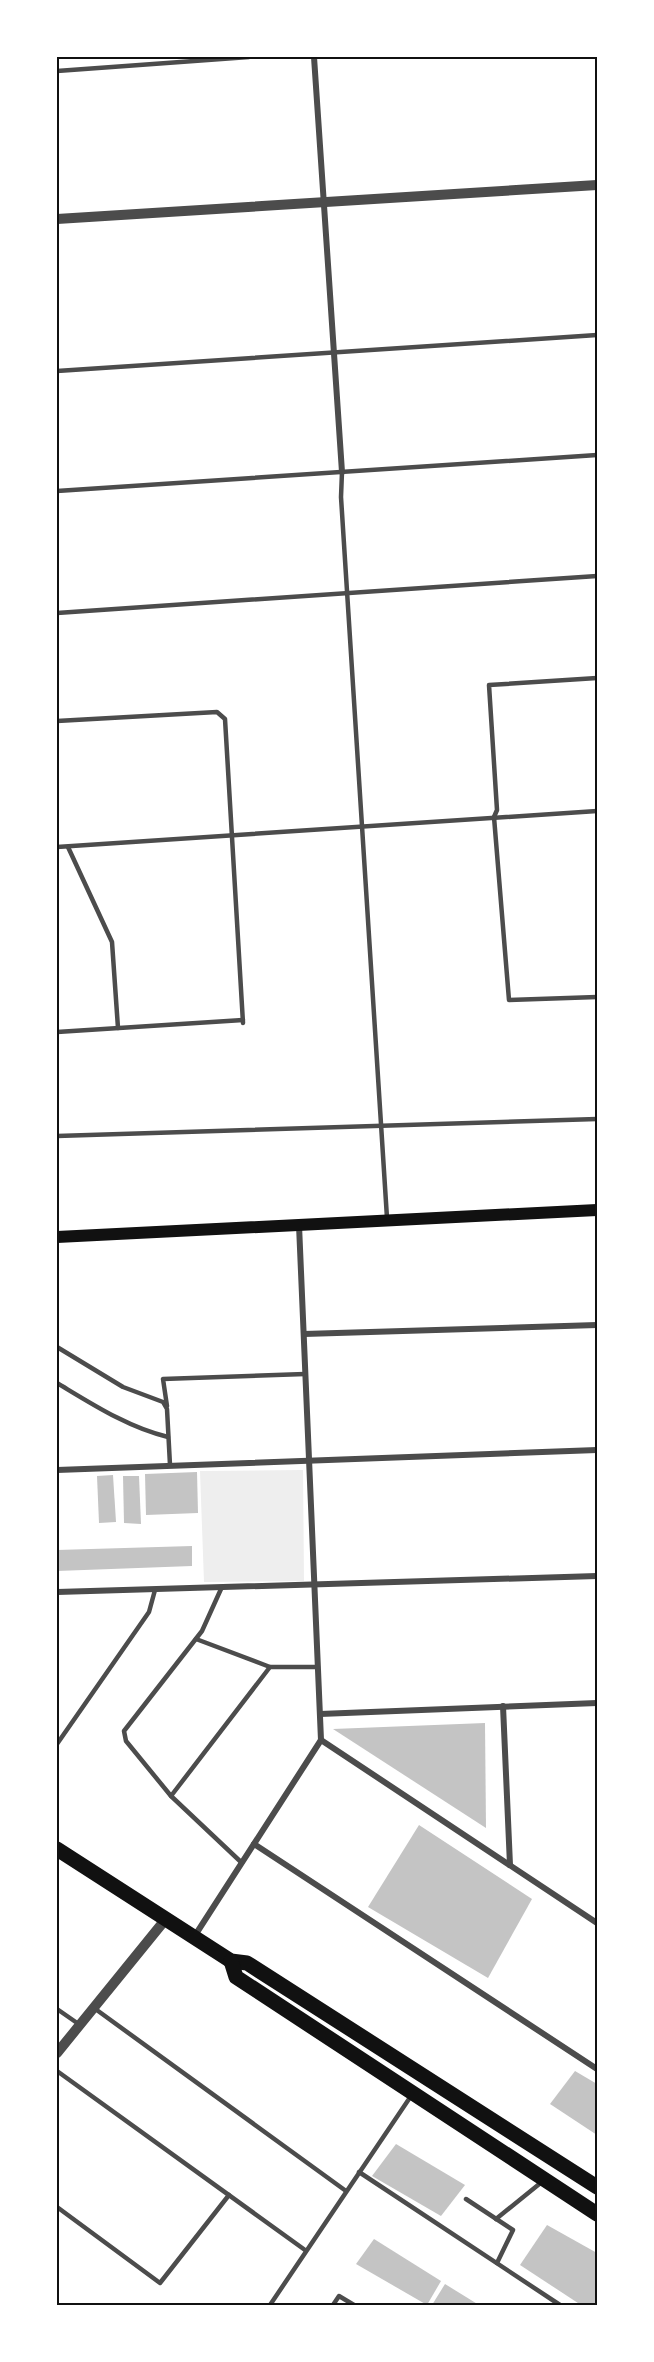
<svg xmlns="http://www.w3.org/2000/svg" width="654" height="2362" font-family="Bitter,serif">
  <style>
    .green { fill: #eee }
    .building { fill: #c4c4c4 }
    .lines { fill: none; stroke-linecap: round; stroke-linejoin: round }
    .service { stroke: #4c4c4c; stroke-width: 4.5 }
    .minor { stroke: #4c4c4c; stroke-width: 6 }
    .tertiary { stroke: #4c4c4c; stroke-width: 10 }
    .secondary { stroke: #111; stroke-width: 12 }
    .primary { stroke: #111; stroke-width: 15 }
    .neatline { fill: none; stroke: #111; stroke-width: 2 }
  </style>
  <rect width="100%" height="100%" fill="#fff"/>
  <polygon class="green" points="303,1470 304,1581 204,1582 200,1471"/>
  <g class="building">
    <polygon points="197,1472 198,1513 146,1515 145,1474"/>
    <polygon points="113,1475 116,1522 99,1523 97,1476"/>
    <polygon points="123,1476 139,1476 141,1524 124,1523"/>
    <polygon points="192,1546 192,1566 57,1571 57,1550"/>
    <polygon points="485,1723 486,1828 333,1729"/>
    <polygon points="419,1825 532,1899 488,1978 368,1907"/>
    <polygon points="575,2071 597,2084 597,2135 550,2104"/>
    <polygon points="396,2144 465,2185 441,2216 372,2176"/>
    <polygon points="547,2225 597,2253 597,2305 581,2305 520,2265"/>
    <polygon points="374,2239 441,2281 427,2305 356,2264"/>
    <polygon points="445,2284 479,2305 432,2305"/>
  </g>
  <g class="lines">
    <g class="service">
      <polyline points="57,71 249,57"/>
      <polyline points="57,371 597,335"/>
      <polyline points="342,472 341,497 387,1218"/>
      <polyline points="57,491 597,455"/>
      <polyline points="57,613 597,576"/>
      <polyline points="597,678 489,685 497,810 494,817 509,1000 597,997"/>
      <polyline points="57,721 217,712 225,719 243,1023"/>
      <polyline points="57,847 597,811"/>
      <polyline points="68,847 112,942 118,1028"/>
      <polyline points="57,1032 243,1020"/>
      <polyline points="57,1136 597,1119"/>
      <polyline points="57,1347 123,1387 163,1402 167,1409 170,1465"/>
      <path d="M57,1383c35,21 72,45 111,54"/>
      <polyline points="167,1406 163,1379 305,1374"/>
      <polyline points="221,1589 202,1631 124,1731 126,1741 171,1796 242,1863"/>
      <polyline points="196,1639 270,1667"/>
      <polyline points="57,1744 149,1612 155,1590"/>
      <polyline points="171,1796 270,1667 318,1667"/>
      <polyline points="94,2008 346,2191"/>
      <polyline points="57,2009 80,2025"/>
      <polyline points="57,2071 305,2250"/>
      <polyline points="359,2172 560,2305"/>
      <polyline points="466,2199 513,2230 497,2263"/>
      <polyline points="57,2207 160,2283 229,2195"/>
      <polyline points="496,2219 543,2181"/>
      <polyline points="270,2305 411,2096"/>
      <polyline points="333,2305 339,2296 354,2305"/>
    </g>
    <g class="minor">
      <polyline points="314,57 342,472"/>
      <polyline points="304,1334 597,1325"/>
      <polyline points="57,1470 597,1450"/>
      <polyline points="57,1592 597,1576"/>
      <polyline points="503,1706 510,1865"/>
      <polyline points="320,1714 597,1703"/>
      <polyline points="321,1740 597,1923"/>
      <polyline points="254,1844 597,2069"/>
      <polyline points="194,1937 321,1740 299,1225"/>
    </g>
    <g class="tertiary">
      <polyline points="57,219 597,185"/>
      <polyline points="57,2053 165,1920"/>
    </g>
    <polyline class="secondary" points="57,1237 597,1210"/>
    <g class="primary">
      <polyline points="57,1849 231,1961 247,1963 597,2187"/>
      <polyline points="231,1961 236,1977 597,2214"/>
    </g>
  </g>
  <rect width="654" height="2362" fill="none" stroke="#ffffff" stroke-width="117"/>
  <rect x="58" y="58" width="538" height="2246" class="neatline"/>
</svg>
